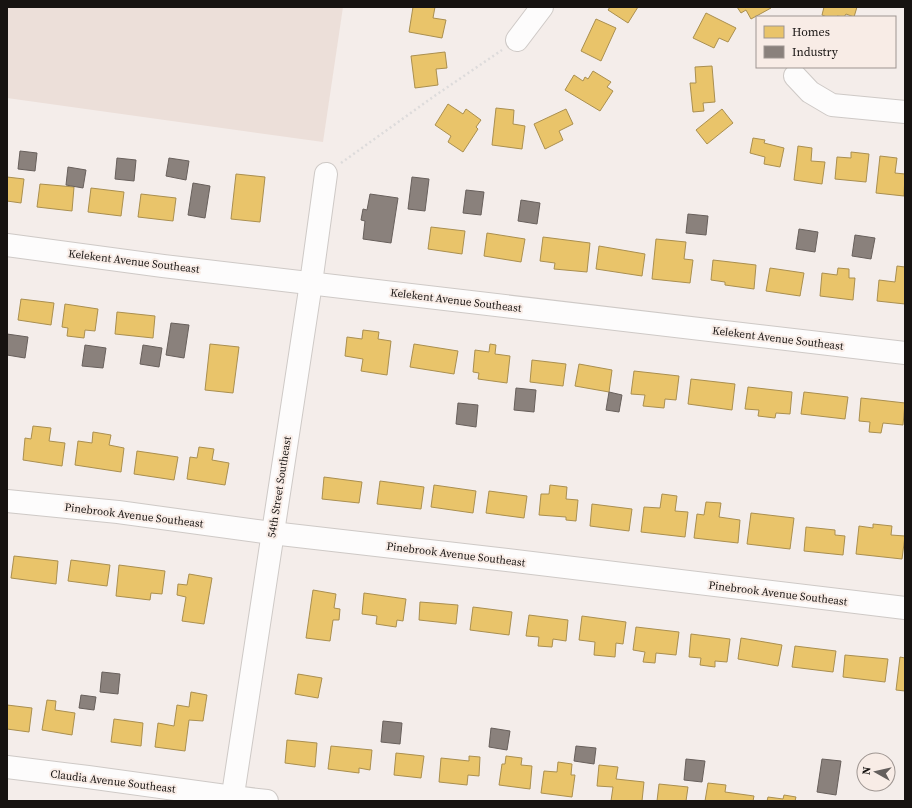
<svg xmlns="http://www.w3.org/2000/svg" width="912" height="808" font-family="'Source Serif 4',serif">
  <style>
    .built { fill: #ecdfd9 }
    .homes { fill: #e9c46a; stroke: #aa8f4f }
    .industry { fill: #8a817c; stroke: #68605c }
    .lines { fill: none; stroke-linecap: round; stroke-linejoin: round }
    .minor-casing { stroke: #cec9c6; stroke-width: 24 }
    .path { stroke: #dddbdb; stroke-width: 2.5; stroke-dasharray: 2 3; stroke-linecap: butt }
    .minor { stroke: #fdfcfc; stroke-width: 22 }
    .labels { text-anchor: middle; stroke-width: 4; stroke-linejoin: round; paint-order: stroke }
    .street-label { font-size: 11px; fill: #171311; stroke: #f8ece6 }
  </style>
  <rect width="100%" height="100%" fill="#f4edea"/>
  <polygon class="built" points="7,7 343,7 323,142 7,98"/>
  <g class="homes">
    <polygon points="413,7 435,7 433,18 446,20 442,38 409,32"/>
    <polygon points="610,7 638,7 628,23 608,10"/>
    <polygon points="737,7 771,7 771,8 751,19 746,10 741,13"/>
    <polygon points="824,7 857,7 854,17 846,14 844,17 837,16 836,17 827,17 822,15"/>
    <polygon points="706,13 736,28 728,42 719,38 714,48 693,38"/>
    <polygon points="596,19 616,28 601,61 581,51"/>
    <polygon points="445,52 447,68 436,69 438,85 415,88 411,56"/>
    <polygon points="712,66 715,102 703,103 704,111 693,112 690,83 696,83 695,67"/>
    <polygon points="593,71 611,82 607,87 613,91 600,111 565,90 574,75 583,81 585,77 588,79"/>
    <polygon points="448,104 463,114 466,109 481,120 476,127 478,129 463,152 448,142 451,136 435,125"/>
    <polygon points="496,108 514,110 513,124 525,126 522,149 492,145"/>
    <polygon points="566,109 573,124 559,131 563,140 545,149 534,124"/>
    <polygon points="722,109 733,123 707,144 696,130"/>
    <polygon points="753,138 765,140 764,143 784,148 780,167 764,164 765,157 750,153"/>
    <polygon points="798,146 812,148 811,161 825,162 822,184 794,180"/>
    <polygon points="851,152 869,154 866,182 835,179 837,157 851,158"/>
    <polygon points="880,156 897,158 895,173 905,174 904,196 876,193"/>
    <polygon points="236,174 265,177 260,222 231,219"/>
    <polygon points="7,177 24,179 21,203 7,201"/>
    <polygon points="40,184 74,187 72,211 37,207"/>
    <polygon points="91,188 124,192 121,216 88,212"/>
    <polygon points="141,194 176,198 173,221 138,217"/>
    <polygon points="431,227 465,231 462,254 428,249"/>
    <polygon points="487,233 525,239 521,262 484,256"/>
    <polygon points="543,237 590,243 587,272 554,269 555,263 540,261"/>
    <polygon points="656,239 686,242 684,259 693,260 690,283 652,279"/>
    <polygon points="599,246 645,254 642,276 596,269"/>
    <polygon points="713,260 756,265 754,289 725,285 725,282 711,280"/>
    <polygon points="897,266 905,267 905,304 877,301 879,280 895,282"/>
    <polygon points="770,268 804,273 800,296 766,291"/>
    <polygon points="838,268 849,269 849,278 855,278 853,300 820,296 822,273 837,275"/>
    <polygon points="21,299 54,303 51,325 18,320"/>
    <polygon points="65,304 98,309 95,331 85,330 84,338 67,336 68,328 62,327"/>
    <polygon points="117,312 155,316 153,338 115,334"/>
    <polygon points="363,330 379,332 378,339 391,341 387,375 361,371 363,359 345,356 347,337 362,339"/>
    <polygon points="210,344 239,347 233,393 205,390"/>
    <polygon points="414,344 458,351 454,374 410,367"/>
    <polygon points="490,344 496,345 495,354 510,356 507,383 478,379 479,373 473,372 475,350 489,352"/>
    <polygon points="532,360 566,364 563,386 530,382"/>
    <polygon points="579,364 612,370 609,392 575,386"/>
    <polygon points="634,371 679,376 676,400 665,399 664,408 643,406 645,395 631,394"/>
    <polygon points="691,379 735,384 732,410 688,404"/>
    <polygon points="748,387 792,392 790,414 776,413 775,418 758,416 759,410 745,409"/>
    <polygon points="804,392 848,397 845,419 801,414"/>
    <polygon points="861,398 905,403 903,425 883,423 881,433 869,432 870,422 859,421"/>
    <polygon points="33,426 51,428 49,441 65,443 62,466 23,460 25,438 31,439"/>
    <polygon points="93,432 111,435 109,445 124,448 121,472 75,465 78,441 92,443"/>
    <polygon points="199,447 214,449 212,460 229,463 225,485 187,479 190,457 197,458"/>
    <polygon points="137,451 178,457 174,480 134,474"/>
    <polygon points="324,477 362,482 359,503 322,499"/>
    <polygon points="380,481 424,487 421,509 377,504"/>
    <polygon points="434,485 476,491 473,513 431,507"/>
    <polygon points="550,485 567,487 566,499 578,500 576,521 566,520 566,517 539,515 541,494 549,494"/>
    <polygon points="489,491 527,496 524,518 486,513"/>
    <polygon points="662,494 677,496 675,511 688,512 685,537 641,532 644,507 660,508"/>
    <polygon points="706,502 721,503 719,517 740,520 738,543 694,538 697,514 704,515"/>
    <polygon points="592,504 632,509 629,531 590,526"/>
    <polygon points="751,513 794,518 790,549 747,544"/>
    <polygon points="873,524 892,526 891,535 905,536 902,559 856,554 859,526 873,528"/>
    <polygon points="806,527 835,530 835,535 845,536 843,555 804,551"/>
    <polygon points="14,556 58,561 56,584 11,578"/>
    <polygon points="71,560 110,565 107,586 68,581"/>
    <polygon points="119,565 165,571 162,594 151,593 150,600 116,596"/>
    <polygon points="189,574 212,578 204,624 182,621 186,597 177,595 178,584 187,585"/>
    <polygon points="313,590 336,594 334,608 340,609 339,620 333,620 330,641 306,638"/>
    <polygon points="364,593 406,599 403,621 397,620 396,627 376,624 377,616 362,614"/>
    <polygon points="420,602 458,605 456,624 419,620"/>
    <polygon points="473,607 512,612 509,635 470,630"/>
    <polygon points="529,615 568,620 566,641 553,639 552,647 538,646 539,637 526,636"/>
    <polygon points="582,616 626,622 623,644 616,643 615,657 594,655 595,642 579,640"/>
    <polygon points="636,627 679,632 676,655 656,653 655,663 643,662 645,652 633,650"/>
    <polygon points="691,634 730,639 727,662 715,661 715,667 700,665 701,658 689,657"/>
    <polygon points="741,638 782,645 778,666 738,659"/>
    <polygon points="795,646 836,651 833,672 792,667"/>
    <polygon points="845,655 888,659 885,682 843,677"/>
    <polygon points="900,657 905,658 905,691 896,690"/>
    <polygon points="298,674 322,678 318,698 295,694"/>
    <polygon points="191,692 207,695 203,721 189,720 185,751 155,747 158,723 174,726 177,705 189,707"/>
    <polygon points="47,700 56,701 55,710 75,713 72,735 42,730"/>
    <polygon points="7,705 32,708 29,732 7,729"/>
    <polygon points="114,719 143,723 141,746 111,742"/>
    <polygon points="287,740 317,743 315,767 285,763"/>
    <polygon points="331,746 372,750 370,770 359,768 359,773 328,769"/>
    <polygon points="396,753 424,756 421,778 394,775"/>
    <polygon points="469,756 480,757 479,776 468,775 467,785 439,782 441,758 469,761"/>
    <polygon points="506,756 522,758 521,765 532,766 530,789 499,785 502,764 505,764"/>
    <polygon points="558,762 572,764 571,775 575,775 572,797 541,793 544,771 557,772"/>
    <polygon points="599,765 618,767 616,779 644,782 642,801 611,801 613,787 597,786"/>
    <polygon points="708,783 726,785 725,792 754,796 753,801 705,801"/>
    <polygon points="659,784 688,787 686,801 657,801"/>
    <polygon points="784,795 796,797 795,801 767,801 768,797 783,799"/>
  </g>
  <g class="industry">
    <polygon points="20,151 37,153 35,171 18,169"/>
    <polygon points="117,158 136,160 134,181 115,179"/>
    <polygon points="169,158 189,161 186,180 166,176"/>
    <polygon points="68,167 86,170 83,188 66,185"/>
    <polygon points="412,177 429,179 425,211 408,209"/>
    <polygon points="193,183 210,186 205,218 188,215"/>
    <polygon points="466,190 484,192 481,215 463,213"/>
    <polygon points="370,194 398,198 391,243 363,239 365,221 361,220 363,209 367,210"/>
    <polygon points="521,200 540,203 537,224 518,221"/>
    <polygon points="688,214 708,216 706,235 686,233"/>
    <polygon points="799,229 818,232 815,252 796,249"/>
    <polygon points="855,235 875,238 871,259 852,256"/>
    <polygon points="171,323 189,325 184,358 166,355"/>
    <polygon points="7,334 28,337 25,358 7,355"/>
    <polygon points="85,345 106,348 103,368 82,366"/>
    <polygon points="143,345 162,348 159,367 140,364"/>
    <polygon points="516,388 536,390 534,412 514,410"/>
    <polygon points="609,392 622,395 619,412 606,410"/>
    <polygon points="458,403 478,405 476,427 456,424"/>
    <polygon points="102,672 120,674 118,694 100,692"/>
    <polygon points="81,695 96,697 94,710 79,708"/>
    <polygon points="383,721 402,723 400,744 381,742"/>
    <polygon points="491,728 510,731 507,750 489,747"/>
    <polygon points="576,746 596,748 594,764 574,761"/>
    <polygon points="686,759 705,761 702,782 684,780"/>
    <polygon points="822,759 841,761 836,795 817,792"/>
  </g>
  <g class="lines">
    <g class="minor-casing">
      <g id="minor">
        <polyline points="517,40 542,7"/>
        <polyline points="795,76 810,92 832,105 905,112"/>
        <polyline points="7,245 163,266 905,353"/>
        <polyline points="7,501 118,512 272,533 507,560 905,608"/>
        <polyline points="7,767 88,777 233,797 267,801"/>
        <polyline points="232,801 311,283 326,174"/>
      </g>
    </g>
    <polyline class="path" points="341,163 433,97 502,50"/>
    <use href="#minor" class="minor"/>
  </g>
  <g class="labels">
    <g class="street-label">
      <text transform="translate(134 261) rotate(7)" y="4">Kelekent Avenue Southeast</text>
      <text transform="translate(456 300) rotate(7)" y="4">Kelekent Avenue Southeast</text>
      <text transform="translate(778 338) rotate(7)" y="4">Kelekent Avenue Southeast</text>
      <text transform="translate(279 487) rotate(-81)" y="4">54th Street Southeast</text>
      <text transform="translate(134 515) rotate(7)" y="4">Pinebrook Avenue Southeast</text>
      <text transform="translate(456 554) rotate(7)" y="4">Pinebrook Avenue Southeast</text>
      <text transform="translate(778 593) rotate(7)" y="4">Pinebrook Avenue Southeast</text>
      <text transform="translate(113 781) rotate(7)" y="4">Claudia Avenue Southeast</text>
    </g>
  </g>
  <rect width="912" height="808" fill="none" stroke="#171311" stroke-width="16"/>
  <rect x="756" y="16" width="140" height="52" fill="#f8ece6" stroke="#9e9591"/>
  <rect x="764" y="26" width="20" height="12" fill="#e9c46a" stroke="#9e9591"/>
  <text x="792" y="36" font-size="12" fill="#171311">Homes</text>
  <rect x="764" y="46" width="20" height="12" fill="#8a817c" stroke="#9e9591"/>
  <text x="792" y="56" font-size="12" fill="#171311">Industry</text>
  <g transform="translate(876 772) rotate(278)"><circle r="19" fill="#f8ece6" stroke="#9e9591"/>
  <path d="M0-3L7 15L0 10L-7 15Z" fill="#645f5d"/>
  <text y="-6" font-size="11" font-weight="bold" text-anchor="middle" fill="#171311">N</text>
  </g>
</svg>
